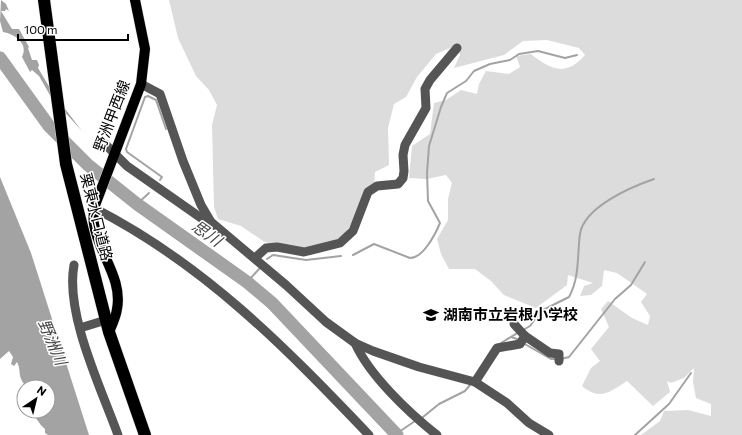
<svg xmlns="http://www.w3.org/2000/svg" width="742" height="435" font-family="Commissioner,'Noto Sans JP',sans-serif">
  <style>
    .green { fill: #dcdcdc }
    .water { fill: #a3a3a3 }
    .lines { fill: none; stroke-linecap: round; stroke-linejoin: round }
    .stream { stroke: #a3a3a3; stroke-width: 2 }
    .river { stroke: #a3a3a3; stroke-width: 13 }
    .major-casing { stroke: #dbdbdb; stroke-width: 11 }
    .highway-casing { stroke: #dbdbdb; stroke-width: 13 }
    .minor { stroke: #555; stroke-width: 9 }
    .major { stroke: #000; stroke-width: 10 }
    .highway { stroke: #000; stroke-width: 12 }
    .labels { text-anchor: middle; stroke-width: 3; stroke-linejoin: round; paint-order: stroke }
    .street-label { font-size: 15px; fill: #000; stroke: #fff }
    .poi-label { font-size: 15px; font-weight: bold; fill: #000; stroke: #fff; text-anchor: start }
    .water-label { font-size: 16px; font-style: italic; fill: #444; stroke: #fff }
  </style>
  <rect width="100%" height="100%" fill="#fff"/>
  <path class="green" d="M169,0h573v435h-101l19,-14 4,-10 24,-1 23,6v-12l-15,-6 -3,-16 1,-14 -10,10 -13,5 -4,-2 3,11 -17,14 -26,-25c-17,11 -27,20 -45,5l9,-18 9,-7 -9,-12 18,-22 -8,-18 7,-8 24,17 16,7 2,-9 -9,-14 6,-8 -30,-21 -13,-3 -2,16 -11,9 -11,1 4,-10 9,-3 -25,-8 -1,10 -31,23 -32,-13 -13,-14 -16,-12h-26l-8,-15 -4,-15 11,-19v-21l4,-16 -6,-8 -19,4 -18,-1 3,-32 18,-12 4,-31 12,-3 15,-10 16,4 2,-10 7,-13 23,3 11,-7 -4,-11 15,-2c20,16 35,23 54,1l-6,-7 -32,-8 -24,1 -19,14 -50,13 6,-13 -3,-10 -21,9 -19,23 -11,20 -12,7 -6,24 1,37 -14,7 -1,15 -35,57 -49,6 -27,-9 -22,-15 -23,-7 -4,-12 -2,-82 5,-20 -8,-15 -13,-14 -18,-38z"/>
  <g class="water">
    <path d="M1,0l5,4 3,7 -3,-2 -1,2h-4l11,18h7l10,18 -1,1 4,12h5l2,5 -1,3 15,25 29,38 -31,-34 -12,-21 -7,-6 -2,2 -8,-15c7,-13 -7,-23 -19,-25l-3,-11z"/>
    <path d="M0,177l31,76 58,182h-41l-3,-2v-4c-7,-6 -8,-11 -14,-18h17v-24h-21c-11,-11 -5,-16 -10,-25l-3,4 -3,-2 2,-7 -4,-6 -9,8v4z"/>
  </g>
  <g class="lines">
    <g class="stream">
      <polyline points="160,180 162,177 127,152 126,149 145,97 148,96 156,100 166,129"/>
      <polyline points="137,204 149,193"/>
      <path d="M353,255l21,-11 36,14c13,0 25,-23 30,-35l-12,-22 -1,-28 2,-27 12,-39 6,-14 19,-12 8,-10 16,-7 20,-4 9,-6 19,-3 27,7 12,-3"/>
      <polyline points="267,259 273,255 306,260 341,256"/>
      <polyline points="247,282 260,268"/>
      <path d="M523,330l7,-4 11,-15 28,-14c11,-20 8,-42 11,-63 4,-27 51,-47 74,-55"/>
      <polyline points="511,337 520,340"/>
      <polyline points="501,343 519,332"/>
      <polyline points="523,343 551,359 557,359"/>
      <polyline points="561,359 569,357 615,299 631,285 645,262"/>
      <polyline points="423,417 439,404 465,391 470,385"/>
      <polyline points="396,434 415,421"/>
      <polyline points="635,435 669,404 691,373"/>
    </g>
    <polyline class="river" points="0,58 49,126 88,165 137,204 247,282 272,303 397,435"/>
    <g class="major-casing">
      <path id="major" d="M109,332c3,-7 7,-15 8,-23 6,-31 -19,-56 -23,-85 -1,-5 0,-11 0,-16l47,-124 4,-35 -10,-49"/>
    </g>
    <g class="highway-casing">
      <polyline id="highway" points="44,0 66,164 109,332 145,435"/>
    </g>
    <g class="minor">
      <polyline points="141,84 160,94 183,161 201,205 211,222 286,285 326,322 355,343 373,351 419,367 475,382 507,403 529,423 549,435"/>
      <polyline points="105,144 127,166 204,220 211,222"/>
      <path d="M94,208c110,56 191,139 275,227"/>
      <polyline points="255,258 266,248 277,247 304,252 340,243 353,231 368,192 377,186 398,184 403,178 404,171 403,155 405,145 426,108 425,89 430,80 457,48"/>
      <path d="M74,265c-9,49 27,123 44,170"/>
      <polyline points="514,324 525,336"/>
      <polyline points="80,328 106,320"/>
      <path d="M355,343c14,32 54,70 82,92"/>
      <polyline points="475,382 497,348 520,344 525,336 550,353 559,354 559,361"/>
    </g>
    <use href="#major" class="major"/>
    <use href="#highway" class="highway"/>
  </g>
  <defs>
    <g id="school-bare" transform="scale(1.2)"><path d="M0-5L7-2L0 1L-7-2ZM-4 1L0 2.5L4 1V4Q0 6-4 4Z" fill="#000" stroke="#fff" stroke-width="2.5" paint-order="stroke"/></g>
  </defs>
  <g fill-rule="evenodd">
    <use href="#school-bare" x="431" y="315"/>
  </g>
  <g class="labels">
    <g class="street-label">
      <text transform="translate(112 116) rotate(-69)" y="5">野洲甲西線</text>
      <text transform="translate(96 217) rotate(76)" y="5">栗東水口道路</text>
    </g>
    <g class="poi-label">
      <text x="443" y="320">湖南市立岩根小学校</text>
    </g>
    <g class="water-label">
      <text transform="translate(207 233) rotate(35)" y="6">思川</text>
      <text transform="translate(53 342) rotate(67)" y="6">野洲川</text>
    </g>
  </g>
  <g transform="translate(36 399) rotate(35)"><circle r="19" fill="#ffffff" stroke="#999999"/>
  <path d="M0-3L7 15L0 10L-7 15Z" fill="#000000"/>
  <text y="-6" font-size="11" font-weight="bold" text-anchor="middle" fill="#000000">N</text>
  </g>
  <path d="M18 34v6h110v-6" fill="none" stroke="#000000" stroke-width="2"/>
  <text x="24" y="34" font-size="12" fill="#000000" stroke="#ffffff" stroke-width="3" paint-order="stroke">100 m</text>
</svg>
